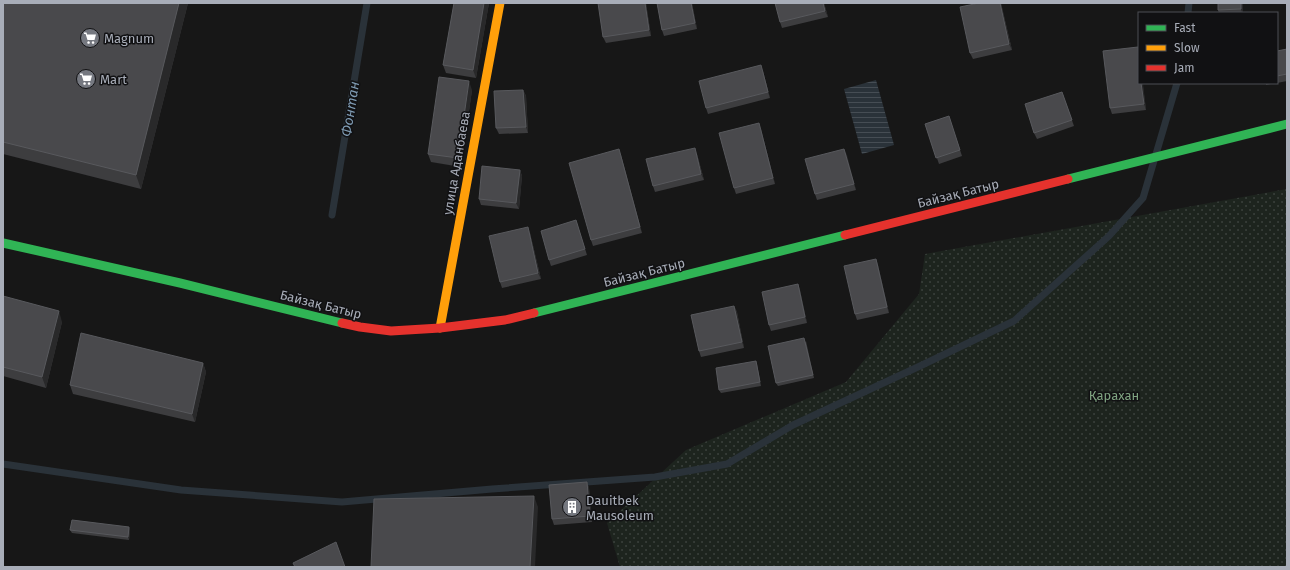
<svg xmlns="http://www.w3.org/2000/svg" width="1290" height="570" font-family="'Fira Sans',sans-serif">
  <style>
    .park { fill: url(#park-dots) }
    .water { fill: url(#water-rules) }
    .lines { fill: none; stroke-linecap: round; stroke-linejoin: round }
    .stream { stroke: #2a3239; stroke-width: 7 }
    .fast { stroke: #30b455; stroke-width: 9 }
    .slow { stroke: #ff9f0a; stroke-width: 9 }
    .jam { stroke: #e5322d; stroke-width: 9 }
    .wall { fill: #3d3d3f }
    .shaded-wall { fill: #29292a }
    .building { fill: #49494c; stroke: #58595d }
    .labels { text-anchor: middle; stroke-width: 3; stroke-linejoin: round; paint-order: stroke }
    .poi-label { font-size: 13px; fill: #a8adb8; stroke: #111113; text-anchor: start }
    .street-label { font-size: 13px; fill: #a8adb8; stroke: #111113 }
    .park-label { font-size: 13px; fill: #7fa381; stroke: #111113 }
    .water-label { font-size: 14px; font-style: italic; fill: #7f9bb3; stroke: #111113 }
  </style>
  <defs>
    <pattern id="park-dots" width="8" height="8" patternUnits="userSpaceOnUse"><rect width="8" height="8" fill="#1d241e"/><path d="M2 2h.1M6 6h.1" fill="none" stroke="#3b413d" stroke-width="1.8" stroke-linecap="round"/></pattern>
    <pattern id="water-rules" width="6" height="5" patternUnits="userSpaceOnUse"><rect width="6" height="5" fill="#2a3239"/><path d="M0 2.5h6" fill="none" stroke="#464d54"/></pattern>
  </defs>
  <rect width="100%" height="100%" fill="#171717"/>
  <polygon class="park" points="1287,189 1287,567 620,567 607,523 686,450 846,382 919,294 925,254"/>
  <polygon class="water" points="876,80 894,145 862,154 844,89"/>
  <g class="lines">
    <g class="stream">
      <polyline points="1188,13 1189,3"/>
      <polyline points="332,215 367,3"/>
      <polyline points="3,464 181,490 342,502 492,489 655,477 727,464 793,425 920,366 1014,321 1109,236 1143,198 1177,83"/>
    </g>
    <g class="fast">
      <polyline points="1068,179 1287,124"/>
      <polyline points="3,243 180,283 342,323"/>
      <polyline points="534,313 845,235"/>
    </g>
    <polyline class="slow" points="440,328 500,3"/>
    <g class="jam">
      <polyline points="845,235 1068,179"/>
      <polyline points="342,323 360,327 391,331 440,328 505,320 534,313"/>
    </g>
  </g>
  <g class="wall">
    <polygon points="3,3 188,3 141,189 3,154"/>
    <polygon points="454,3 489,3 476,78 446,73 443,65"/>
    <polygon points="646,3 651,36 606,43 603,37"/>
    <polygon points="657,3 692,3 697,29 664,36 662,30"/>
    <polygon points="824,3 828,17 782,28 780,22"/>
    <polygon points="1001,3 1012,50 973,59 970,53"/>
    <polygon points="1243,3 1243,13 1219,13 1218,10"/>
    <polygon points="1138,47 1146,110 1112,114 1110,108"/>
    <polygon points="1287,49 1287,81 1277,83 1277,51"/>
    <polygon points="763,71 770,98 708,114 706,108"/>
    <polygon points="1266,83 1275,83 1266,85"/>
    <polygon points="472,90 461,167 431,162 428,154"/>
    <polygon points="523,90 526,96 528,133 499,134 496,128"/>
    <polygon points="1062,92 1074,126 1037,139 1034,133"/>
    <polygon points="949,116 962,156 939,164 925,124"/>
    <polygon points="761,129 775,184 736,194 734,188"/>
    <polygon points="844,149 856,190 817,200 815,194"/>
    <polygon points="697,154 704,180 655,192 653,186"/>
    <polygon points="621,155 642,233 593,246 591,240"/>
    <polygon points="520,170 522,176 519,209 481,205 479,199"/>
    <polygon points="576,220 587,255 551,266 549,260"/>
    <polygon points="530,233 541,279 502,288 500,282"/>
    <polygon points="876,259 878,265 889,313 857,320 855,314"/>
    <polygon points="798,284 800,290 807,323 771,331 769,325"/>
    <polygon points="3,296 62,322 46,388 3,376"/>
    <polygon points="734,306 737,312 744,348 701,357 699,351"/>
    <polygon points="806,341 814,378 778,386 776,383"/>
    <polygon points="756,361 757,364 761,386 721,393 719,390"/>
    <polygon points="203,363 206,372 195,422 73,394 70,385"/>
    <polygon points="587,482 589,488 592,522 554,525 552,519"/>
    <polygon points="129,527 130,530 129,540 72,533 70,530"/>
  </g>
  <g class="shaded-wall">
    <polygon points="179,3 188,3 141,189 136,175"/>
    <polygon points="484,3 489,3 476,78 473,70"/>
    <polygon points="645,3 646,3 651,36 649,30"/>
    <polygon points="691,3 692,3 697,29 695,23"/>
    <polygon points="823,3 824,3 828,17 825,11"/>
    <polygon points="1000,3 1001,4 1012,50 1009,44"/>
    <polygon points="1241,3 1243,3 1243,13 1242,13 1241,9"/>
    <polygon points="761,65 763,71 770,98 768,92"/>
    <polygon points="469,81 472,90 461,167 458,158"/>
    <polygon points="1141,83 1143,83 1146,110 1144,104"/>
    <polygon points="523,90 526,96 528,133 526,127"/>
    <polygon points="759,123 761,129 775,184 773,178"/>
    <polygon points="695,148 697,154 704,180 701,174"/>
    <polygon points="619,149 621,155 642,233 640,227"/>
    <polygon points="844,149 847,155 856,190 854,184"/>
    <polygon points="520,170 522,176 519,209 516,203"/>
    <polygon points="528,227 530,233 541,279 538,273"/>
    <polygon points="876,259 878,265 889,313 887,307"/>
    <polygon points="798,284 800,290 807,323 805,317"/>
    <polygon points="734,306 737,312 744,348 742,342"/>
    <polygon points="59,311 62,322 46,388 42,377"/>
    <polygon points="756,361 757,364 761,386 760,382"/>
    <polygon points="203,363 206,372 195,422 192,414"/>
    <polygon points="587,482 589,488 592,522 590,516"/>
    <polygon points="534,496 538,507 535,567 530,567"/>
    <polygon points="129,527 130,530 129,540 128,537"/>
  </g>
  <g class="building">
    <polygon points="3,3 179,3 136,175 3,142"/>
    <polygon points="454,3 484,3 473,70 443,65"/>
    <polygon points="598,3 645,3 649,30 603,37"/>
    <polygon points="657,3 691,3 695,23 662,30"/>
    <polygon points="775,3 823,3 825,11 780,22"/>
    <polygon points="979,3 1000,3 1009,44 970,53 960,7"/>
    <polygon points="1218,3 1241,3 1241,9 1218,10"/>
    <polygon points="1138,47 1139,61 1139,83 1141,83 1144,104 1110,108 1103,51"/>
    <polygon points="1287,49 1287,74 1277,76 1277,51"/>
    <polygon points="761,65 768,92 706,108 699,81"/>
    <polygon points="439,77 469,81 458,158 428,154"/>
    <polygon points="523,90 526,127 496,128 494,91"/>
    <polygon points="1062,92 1072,120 1034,133 1025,104"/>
    <polygon points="949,116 960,150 936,158 925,124"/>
    <polygon points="759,123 773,178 734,188 719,133"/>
    <polygon points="695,148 701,174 653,186 646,159"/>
    <polygon points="619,149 640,227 591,240 569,163"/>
    <polygon points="844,149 854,184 815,194 805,159"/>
    <polygon points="482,166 520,170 516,203 479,199"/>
    <polygon points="576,220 585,249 549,260 541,231"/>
    <polygon points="528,227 538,273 500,282 489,236"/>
    <polygon points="876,259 887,307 855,314 844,266"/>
    <polygon points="798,284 805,317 769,325 762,292"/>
    <polygon points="3,296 59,311 42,377 3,367"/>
    <polygon points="734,306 742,342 699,351 691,315"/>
    <polygon points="81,333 203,363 192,414 70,385"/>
    <polygon points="804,338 813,375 776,383 768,346"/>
    <polygon points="756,361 760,382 719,390 716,368"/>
    <polygon points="587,482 590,516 552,519 549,485"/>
    <polygon points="534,496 530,567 371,567 374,499"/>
    <polygon points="72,520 129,527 128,537 70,530"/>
    <polygon points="336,542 345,567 295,567 293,563"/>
  </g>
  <defs>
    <g id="supermarket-disc" transform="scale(1)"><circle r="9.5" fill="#757880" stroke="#111113"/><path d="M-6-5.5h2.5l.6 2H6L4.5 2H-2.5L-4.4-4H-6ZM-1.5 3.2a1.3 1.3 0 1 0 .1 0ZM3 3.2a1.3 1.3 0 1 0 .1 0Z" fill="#fff"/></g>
    <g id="building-disc" transform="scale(1)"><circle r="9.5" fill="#757880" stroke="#111113"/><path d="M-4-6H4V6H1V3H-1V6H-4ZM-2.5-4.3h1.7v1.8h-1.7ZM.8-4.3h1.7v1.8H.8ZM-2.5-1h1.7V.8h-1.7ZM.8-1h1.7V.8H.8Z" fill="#fff"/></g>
  </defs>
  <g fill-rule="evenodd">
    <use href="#supermarket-disc" x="90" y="38"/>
    <use href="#supermarket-disc" x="86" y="79"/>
    <use href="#building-disc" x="572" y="507"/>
  </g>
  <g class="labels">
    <g class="poi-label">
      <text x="104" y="43">Magnum</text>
      <text x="100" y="84">Mart</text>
      <text x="586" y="505">Dauitbek<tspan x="586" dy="15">Mausoleum</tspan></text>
    </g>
    <g class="street-label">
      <text transform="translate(456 163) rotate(-80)" y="5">улица Аданбаева</text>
      <text transform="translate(958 193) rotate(-14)" y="5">Байзақ Батыр</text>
      <text transform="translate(644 272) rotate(-14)" y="5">Байзақ Батыр</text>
      <text transform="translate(321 304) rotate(14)" y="5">Байзақ Батыр</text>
    </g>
    <g class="park-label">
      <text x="1114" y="400">Қарахан</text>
    </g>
    <g class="water-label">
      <text transform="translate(350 109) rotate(-81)" y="5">Фонтан</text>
    </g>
  </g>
  <rect width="1290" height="570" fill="none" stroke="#a8adb8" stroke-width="8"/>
  <rect x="1138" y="12" width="140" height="72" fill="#111113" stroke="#4d4f55"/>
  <rect x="1146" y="25" width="20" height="6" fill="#30b455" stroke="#4d4f55"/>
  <text x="1174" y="32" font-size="12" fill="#a8adb8">Fast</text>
  <rect x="1146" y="45" width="20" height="6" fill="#ff9f0a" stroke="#4d4f55"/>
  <text x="1174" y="52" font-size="12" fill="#a8adb8">Slow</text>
  <rect x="1146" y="65" width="20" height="6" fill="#e5322d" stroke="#4d4f55"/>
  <text x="1174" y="72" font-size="12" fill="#a8adb8">Jam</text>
</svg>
